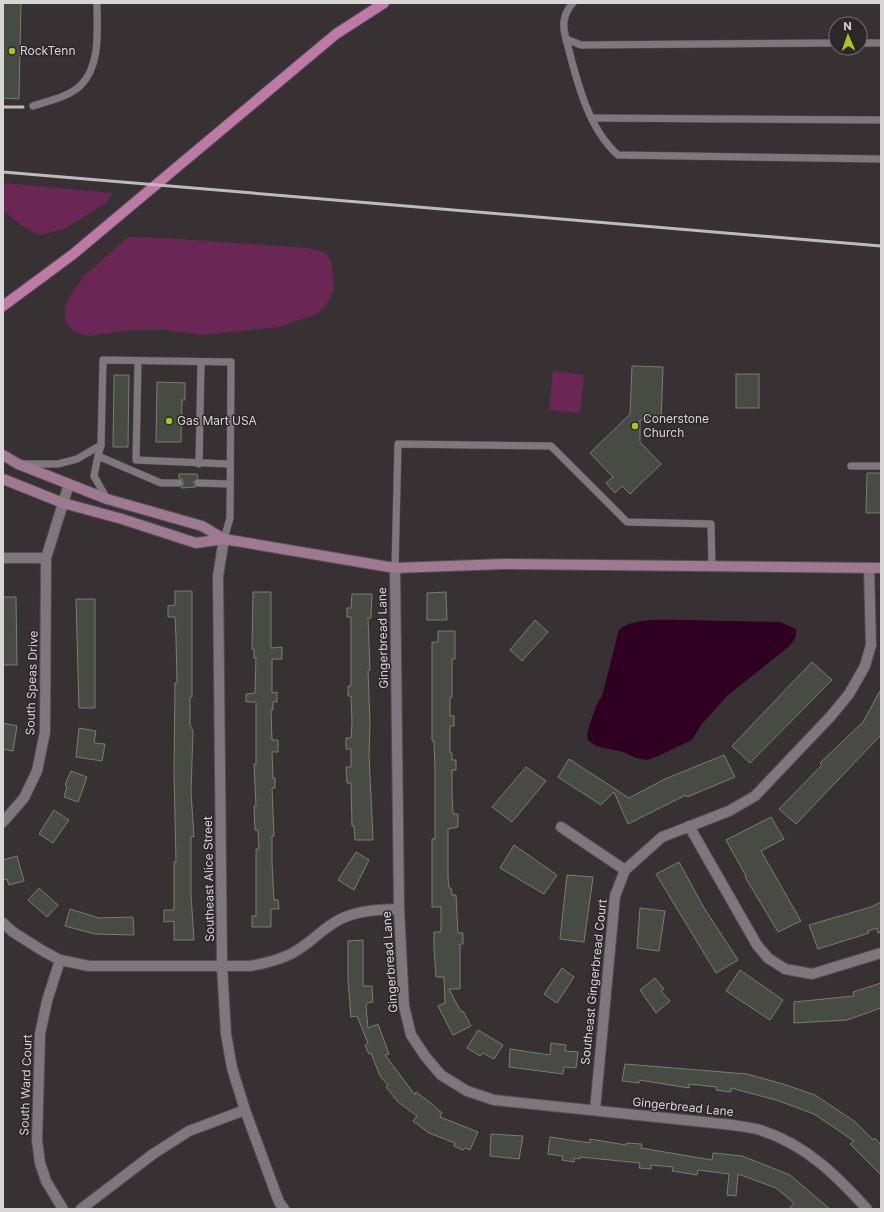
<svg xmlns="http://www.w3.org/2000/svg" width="884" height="1212" font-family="Inter,sans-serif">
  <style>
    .green { fill: #6a2755 }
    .water { fill: #300023 }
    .building { fill: #484a44; stroke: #7a7c75 }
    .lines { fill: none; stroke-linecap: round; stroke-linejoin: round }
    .lane-casing { stroke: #524e50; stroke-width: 8 }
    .street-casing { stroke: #524e50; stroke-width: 12 }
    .secondary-casing { stroke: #524e50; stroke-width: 12 }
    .primary-casing { stroke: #524e50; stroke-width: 12 }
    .lane { stroke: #7e777b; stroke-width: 7 }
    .street { stroke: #7e777b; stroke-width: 10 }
    .secondary { stroke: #9f7891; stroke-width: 10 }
    .primary { stroke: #bf79a7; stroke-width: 10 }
    .rail { stroke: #bebbbd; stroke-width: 3 }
    .poi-dot { fill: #a9c71b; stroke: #2d272a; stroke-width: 1.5 }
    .labels { text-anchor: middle; stroke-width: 3; stroke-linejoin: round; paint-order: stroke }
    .poi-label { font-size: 12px; fill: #d8d5d7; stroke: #2d272a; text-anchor: start }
    .street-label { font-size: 12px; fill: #d8d5d7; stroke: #2d272a }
  </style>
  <rect width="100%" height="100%" fill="#373134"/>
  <g class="green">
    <polygon points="3,183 113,193 106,203 64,229 39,235 24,227 3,211"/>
    <polygon points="128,237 165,238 308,248 326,253 331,261 334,290 326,305 317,314 279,327 202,335 165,330 133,330 87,336 72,330 65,321 65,306 73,291 84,276"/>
    <polygon points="553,371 584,375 580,413 549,410"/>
  </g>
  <path class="water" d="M686,620l94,2 16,7c1,10 -3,13 -10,20l-58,46 -27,30 -9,15 -34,16 -11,4 -11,-2 -13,-6 -27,-6 -8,-6 -1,-7 9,-27 6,-10 17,-66c12,-13 50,-10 67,-10z"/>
  <g class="building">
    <polygon points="3,3 21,3 19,99 3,98"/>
    <polygon points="632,366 663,367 661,421 640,420 640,442 661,464 630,494 622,486 615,493 606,483 613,477 590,453 630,414"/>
    <rect x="736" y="374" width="23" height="34"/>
    <polygon points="114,375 129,375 128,447 113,447"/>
    <polygon points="157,382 185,383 185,400 182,400 181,442 156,442"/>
    <polygon points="867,473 881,473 881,513 866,513"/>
    <polygon points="179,474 197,474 198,478 193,482 196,487 181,488 184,483 182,479 179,478"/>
    <polygon points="175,591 192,591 192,697 190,697 190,725 193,731 191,792 194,837 191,836 191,895 194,940 174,940 174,921 164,922 164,910 174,910 174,862 176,862 174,774 175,683 177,683 176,638 175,617 168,617 168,606 175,605"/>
    <polygon points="253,592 271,592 271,648 282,647 282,659 272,659 272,693 277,692 277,702 273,702 273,710 271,710 272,740 278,740 278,752 272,752 273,778 275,778 275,788 272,788 274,836 272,836 272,863 274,900 278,900 279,909 271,909 271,927 252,927 252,916 256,916 256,849 259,849 258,830 255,830 254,806 256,806 254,764 256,764 256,702 246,702 246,694 255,693 256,658 254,658 254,649 252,649"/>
    <polygon points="446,592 447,620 427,620 427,593"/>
    <polygon points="352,594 372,594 371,618 368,618 370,670 368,670 370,723 369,755 373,840 355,840 354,826 352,826 351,783 347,783 346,767 351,767 351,749 346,749 346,738 351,738 352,723 351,696 348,696 348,686 351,686 351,617 347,617 347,608 351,608"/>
    <polygon points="3,597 16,597 17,665 3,665"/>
    <polygon points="76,599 95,599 95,708 79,708"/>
    <polygon points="535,620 548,632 522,661 510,650"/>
    <polygon points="438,631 455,631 455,659 452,659 452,697 450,697 450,716 454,716 454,726 450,726 450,753 452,753 452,760 456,760 456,770 452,770 452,796 453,814 458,814 458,827 448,829 448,877 449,888 451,888 452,895 456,895 458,933 463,933 463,944 460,944 460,989 449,989 461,1012 463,1011 471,1026 453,1035 438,1006 445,1003 444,977 436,977 434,947 434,932 440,932 441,928 441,907 432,907 432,839 435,839 435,770 434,741 432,741 432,642 438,642"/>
    <polygon points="812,662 832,680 750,763 732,746"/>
    <polygon points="881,689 881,735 796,824 779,809 822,765 820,763 863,722"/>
    <polygon points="3,723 17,726 13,751 3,749"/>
    <polygon points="79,728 96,731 94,743 105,744 102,761 76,757"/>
    <polygon points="724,755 735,777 687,797 686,795 628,824 614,792 601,805 558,777 569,759 629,798 665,779"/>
    <polygon points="526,767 546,781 512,822 492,807"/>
    <polygon points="71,771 87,777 78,802 64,797 67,786 65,785"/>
    <polygon points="54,810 69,820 53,843 39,834"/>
    <polygon points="771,817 784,839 761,851 801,921 778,932 745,877 746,876 726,840"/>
    <polygon points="514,845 557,875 544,894 500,868"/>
    <polygon points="356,852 369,860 354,890 338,880"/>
    <polygon points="17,856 24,881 9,885 7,879 3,880 3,860"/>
    <polygon points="679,862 704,908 738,960 716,973 656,874"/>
    <polygon points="567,875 593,877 584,942 560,939"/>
    <polygon points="39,888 58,905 47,917 28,900"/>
    <polygon points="881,902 881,932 878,933 877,928 868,931 869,933 818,949 809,925 871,907"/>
    <polygon points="640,908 665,911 659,951 637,948"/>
    <polygon points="70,909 99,918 133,917 134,935 95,934 65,926"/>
    <polygon points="363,940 363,986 372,986 373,1002 367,1003 366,1006 368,1028 378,1024 389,1054 385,1055 415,1095 416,1092 432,1104 442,1113 440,1117 478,1132 470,1150 465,1148 463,1150 454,1146 455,1143 429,1133 413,1121 417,1116 398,1102 386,1087 388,1085 380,1076 371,1053 369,1054 365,1045 368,1043 357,1016 351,1017 348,980 348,941"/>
    <polygon points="562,968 574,977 557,1003 544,994"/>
    <polygon points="740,970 783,1000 770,1020 726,991"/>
    <polygon points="655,978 664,989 661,991 670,1001 656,1013 640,990"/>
    <polygon points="881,983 881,1008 847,1020 794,1023 794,1002 854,996 853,992"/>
    <polygon points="478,1030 503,1045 494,1059 483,1053 480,1056 467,1048"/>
    <polygon points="551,1043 566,1045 565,1051 578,1052 576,1068 564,1067 563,1074 509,1067 510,1049 550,1055"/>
    <polygon points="625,1064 747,1074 783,1084 815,1095 854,1121 873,1140 875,1138 881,1145 881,1175 850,1144 854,1141 814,1114 776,1100 731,1088 731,1092 716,1090 717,1087 689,1084 689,1088 639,1080 639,1083 622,1081"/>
    <polygon points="491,1134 523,1136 519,1159 490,1156"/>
    <polygon points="550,1137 590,1143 590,1139 626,1145 626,1143 642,1144 641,1148 712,1160 713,1153 742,1156 790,1175 830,1209 789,1209 794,1203 776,1188 738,1174 736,1196 727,1195 729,1174 698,1170 697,1175 672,1171 673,1167 651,1165 651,1169 639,1168 640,1163 580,1157 580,1159 574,1158 574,1162 562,1160 563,1156 548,1154"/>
  </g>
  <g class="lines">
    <g class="lane-casing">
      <g id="lane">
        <path d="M573,3c-10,11 -11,22 -7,36l15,6 255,-2"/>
        <path d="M566,39c10,38 21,89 52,116l263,4"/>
        <polyline points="860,43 881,43"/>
        <path d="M33,106c15,-5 36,-9 48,-21 20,-20 16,-56 16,-82"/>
        <polyline points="592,118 881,120"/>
        <polyline points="138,361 136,460 229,464"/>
        <polyline points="98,456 94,476 107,499"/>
        <polyline points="21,464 58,464 77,459 101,445"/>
        <polyline points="199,464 201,362"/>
        <polyline points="851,466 881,466"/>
        <polyline points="179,483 161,483 98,456 101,445 103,360 231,362 230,518 224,539"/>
        <polyline points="198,483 230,484"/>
        <polyline points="395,568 398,444 551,446 627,522 711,524 712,566"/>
      </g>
    </g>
    <g class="street-casing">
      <g id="street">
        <polyline points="224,539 218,576 222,966 226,1034 232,1068 245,1110 279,1202 284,1209"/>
        <polyline points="3,558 46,558"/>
        <path d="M395,568l4,341 5,97 7,29 14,21 16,19 26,16 27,9 239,25c9,2 20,2 30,6 43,14 74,45 104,78"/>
        <polyline points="3,822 24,798 37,771 45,732 46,558 69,484"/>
        <polyline points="689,826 757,945 768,958 785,969 812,974 881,953"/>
        <polyline points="561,827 625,870"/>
        <path d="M3,923l10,9 30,19 17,9 29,6h161c17,-3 35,-7 49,-17 16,-10 28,-25 46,-32 17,-7 36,-7 54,-8"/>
        <polyline points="60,960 47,1001 40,1034 37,1140 40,1163 46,1181 63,1209"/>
        <polyline points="595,1110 615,896 625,870 662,837 729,811 755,796 831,716 849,694 865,666 871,645 869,568"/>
        <polyline points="81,1209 153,1154 189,1131 245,1110"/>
      </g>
    </g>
    <g class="secondary-casing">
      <g id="secondary">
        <polyline points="3,455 18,464 107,499 202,526 224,539"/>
        <polyline points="3,479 63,503 122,519 196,543 224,539 395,568 504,564 881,568"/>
      </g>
    </g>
    <g class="primary-casing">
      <polyline id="primary" points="3,306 72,255 336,34 384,3"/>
    </g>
    <use href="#lane" class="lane"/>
    <use href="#street" class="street"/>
    <use href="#secondary" class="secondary"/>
    <use href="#primary" class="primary"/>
    <g class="rail">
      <polyline points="3,107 23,107"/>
      <polyline points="3,172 881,246"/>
    </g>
  </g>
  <g class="poi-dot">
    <circle cx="12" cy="51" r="4"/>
    <circle cx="169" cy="421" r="4"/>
    <circle cx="635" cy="426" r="4"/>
  </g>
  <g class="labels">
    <g class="poi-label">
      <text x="20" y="55">RockTenn</text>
      <text x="643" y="423">Conerstone<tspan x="643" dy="14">Church</tspan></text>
      <text x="177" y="425">Gas Mart USA</text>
    </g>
    <g class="street-label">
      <text transform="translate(383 638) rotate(-91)" y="4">Gingerbread Lane</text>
      <text transform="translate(32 683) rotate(-88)" y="4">South Speas Drive</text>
      <text transform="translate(209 879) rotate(-91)" y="4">Southeast Alice Street</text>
      <text transform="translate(390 962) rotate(-94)" y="4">Gingerbread Lane</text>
      <text transform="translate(594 982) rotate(-84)" y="4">Southeast Gingerbread Court</text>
      <text transform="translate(26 1085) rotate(-88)" y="4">South Ward Court</text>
      <text transform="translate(683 1107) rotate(6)" y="4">Gingerbread Lane</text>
    </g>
  </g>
  <rect width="884" height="1212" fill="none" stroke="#d8d5d7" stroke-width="8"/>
  <g transform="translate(848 36) rotate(358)"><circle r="19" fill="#2d272a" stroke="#716d6f"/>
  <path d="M0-3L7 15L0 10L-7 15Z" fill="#a9c71b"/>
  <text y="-6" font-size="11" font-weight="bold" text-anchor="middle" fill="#d8d5d7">N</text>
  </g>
</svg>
